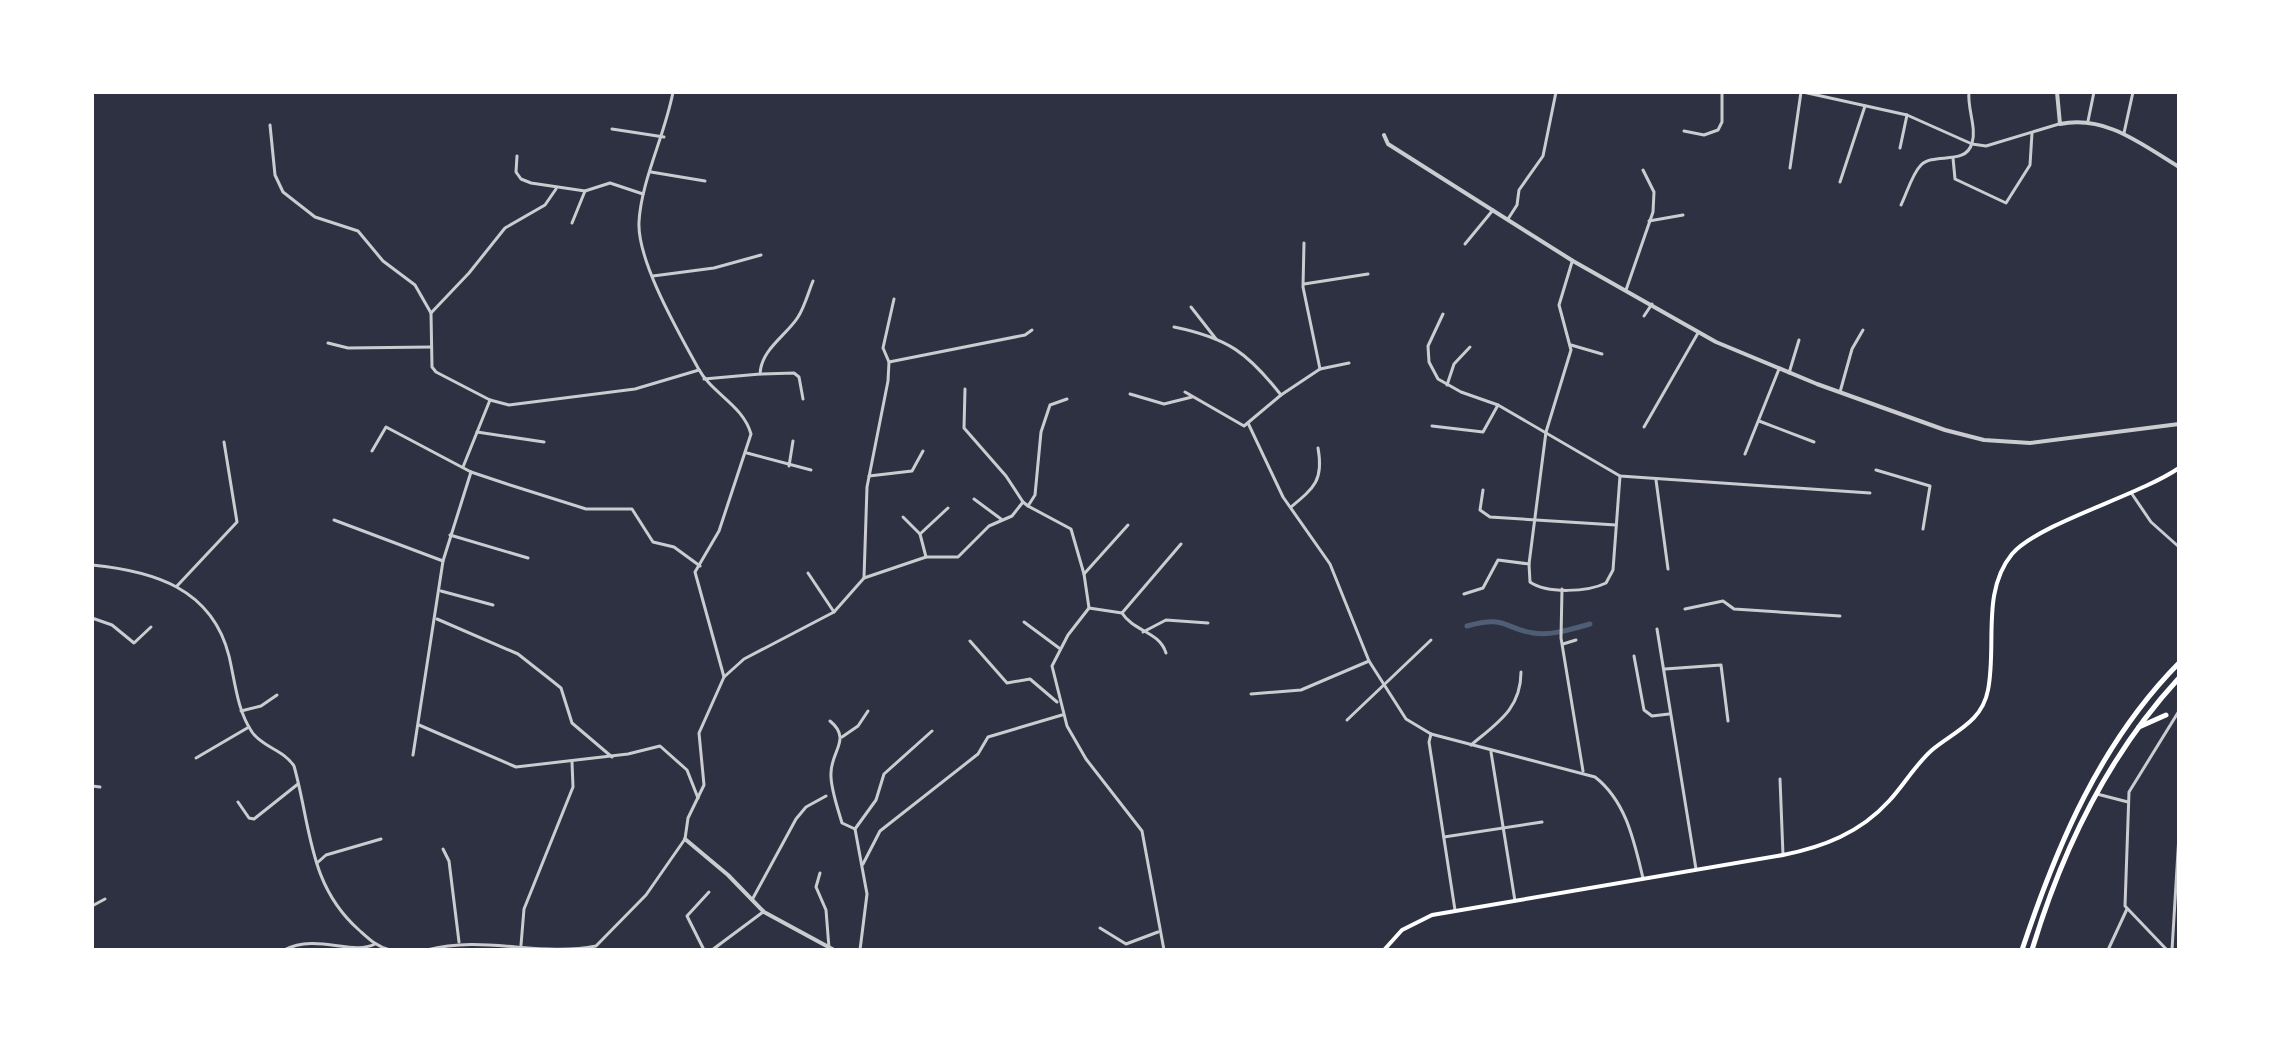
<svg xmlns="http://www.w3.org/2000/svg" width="2271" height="1042" font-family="Overpass,sans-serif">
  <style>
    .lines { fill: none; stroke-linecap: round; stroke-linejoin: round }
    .canal { stroke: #4f5d75; stroke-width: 5 }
    .minor { stroke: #caccd0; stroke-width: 3 }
    .tertiary { stroke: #caccd0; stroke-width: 4 }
    .secondary { stroke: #fff; stroke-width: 4 }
    .trunk { stroke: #fff; stroke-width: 5 }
  </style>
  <rect width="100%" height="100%" fill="#2d3142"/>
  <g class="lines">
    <path class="canal" d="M1467,626c40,-11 35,2 66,7 18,3 39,-4 57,-9"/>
    <g class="minor">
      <polyline points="1803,92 1907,115 1972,144 1986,146 2059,124"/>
      <polyline points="2088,121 2094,92"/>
      <polyline points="270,125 275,175 283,192 315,217 358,231 383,261 415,285 431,313 432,367 436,372 490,400 509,405 635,389 699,370"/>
      <polyline points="612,129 664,137"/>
      <polyline points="1684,131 1704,135 1718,130 1722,122 1722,92"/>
      <polyline points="2124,133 2133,92"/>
      <polyline points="1900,148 1907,115"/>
      <polyline points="517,156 516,172 521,179 531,183 585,191 610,183 643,194"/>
      <polyline points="1953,158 1955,179 2006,203 2030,165 2032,133"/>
      <polyline points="1790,168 1801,92"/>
      <polyline points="651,172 705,181"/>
      <polyline points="1840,182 1865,106"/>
      <path d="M1901,205c6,-12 11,-31 20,-40 13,-13 45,1 51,-22 5,-15 -5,-35 -3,-51"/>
      <polyline points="1508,219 1517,205 1519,190 1543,156 1556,92"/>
      <polyline points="1649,221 1683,215"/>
      <polyline points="572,223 585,191"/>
      <polyline points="1465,244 1493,210"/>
      <path d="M1572,262l-13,43 12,45 -25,82 -17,132 1,18c17,12 58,10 76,1l7,-13 7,-94"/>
      <polyline points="653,276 714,268 761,255"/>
      <polyline points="1304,284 1368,274"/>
      <polyline points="1626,290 1653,212 1654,192 1643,170"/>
      <polyline points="1191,307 1216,339"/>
      <polyline points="431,313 469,273 505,228 545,205 556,189"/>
      <polyline points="1443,314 1428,346 1429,362 1438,379 1461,392 1498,405 1620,476 1870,493"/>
      <polyline points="1644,316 1652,304"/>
      <path d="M1174,327c54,11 74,26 107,68l-37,31 -59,-34"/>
      <polyline points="328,343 348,348 431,347"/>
      <polyline points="1571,345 1602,354"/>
      <polyline points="889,362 1025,335 1032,330"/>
      <polyline points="1320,369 1349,363"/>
      <polyline points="1789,373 1799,340"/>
      <polyline points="760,374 794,373 799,377 803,399"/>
      <path d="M704,379l56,-5c1,-25 27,-39 38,-57 7,-11 10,-24 15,-36"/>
      <polyline points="1447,385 1454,364 1470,347"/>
      <polyline points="1840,392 1852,349 1863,330"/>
      <polyline points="1130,394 1164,404 1192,397"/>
      <polyline points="1281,395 1320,369 1303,287 1304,243"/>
      <polyline points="1759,421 1814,442"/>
      <path d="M1248,423l35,74 47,67 39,97 37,58 25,15 164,43c31,24 39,64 48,101"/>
      <polyline points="1432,426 1483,432 1498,405"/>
      <polyline points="1644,427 1698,333"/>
      <polyline points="477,432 544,442"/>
      <polyline points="372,451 386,427 471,472 507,484 586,509 632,509 653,542 674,547 700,566"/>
      <polyline points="747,453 811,470"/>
      <polyline points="1745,454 1779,369"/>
      <polyline points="789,466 793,441"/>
      <polyline points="463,467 490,400"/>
      <polyline points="1876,470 1930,486 1923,529"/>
      <polyline points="869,476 912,471 923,451"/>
      <polyline points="1656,480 1668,569"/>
      <polyline points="1483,490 1480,510 1490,517 1616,525"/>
      <polyline points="2132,494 2151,522 2179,547"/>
      <polyline points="974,499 1001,519"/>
      <polyline points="1023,502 1028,506 1035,495 1041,432 1050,405 1067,399"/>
      <polyline points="1028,506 1071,529 1084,574"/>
      <path d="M1291,507c23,-19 33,-27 27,-59"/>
      <polyline points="903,517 920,534"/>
      <polyline points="334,520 443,561"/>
      <polyline points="450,535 528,558"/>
      <polyline points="926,557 920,534 948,508"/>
      <path d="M92,565c61,6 120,23 137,91 6,25 8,54 23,76 10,15 32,18 42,34 17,60 14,119 65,164 10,9 18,17 31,20"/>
      <polyline points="808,573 834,612"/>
      <polyline points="864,578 926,557 958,557 989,526 1012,516 1023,502 1006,476 964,428 965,389"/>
      <polyline points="177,586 237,522 224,442"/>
      <polyline points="1562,589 1561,638 1583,771"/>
      <polyline points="441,591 493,605"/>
      <polyline points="1464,594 1483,588 1498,560 1529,564"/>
      <polyline points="1089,608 1084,574 1128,525"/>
      <polyline points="1685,609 1723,601 1734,609 1840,616"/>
      <path d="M1122,613c12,19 37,18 44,40"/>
      <polyline points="92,618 112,625 134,643 151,627"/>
      <polyline points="437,619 518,654 551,680 561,688 572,723 612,757"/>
      <polyline points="1024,622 1059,648"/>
      <polyline points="1657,629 1696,869"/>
      <polyline points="1143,632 1166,620 1208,623"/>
      <polyline points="970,641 1007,683 1030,679 1057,702"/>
      <polyline points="1563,644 1576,640"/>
      <polyline points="1634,656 1644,710 1652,716 1669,714"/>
      <polyline points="1665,669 1721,665 1728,721"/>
      <polyline points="724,677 744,659 834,612 864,578 867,487 888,381 889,362 883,348 894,299"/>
      <polyline points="1251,694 1301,690 1369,661"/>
      <polyline points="241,711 261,706 277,695"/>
      <polyline points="1347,720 1431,640"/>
      <path d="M830,721c22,18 1,30 1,52 -1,14 7,36 11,50l13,6"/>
      <polyline points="419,725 516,767 628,754 660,746 687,770 698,798"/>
      <polyline points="1431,734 1429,742 1455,910"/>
      <polyline points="842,737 858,726 868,711"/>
      <path d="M1471,745c26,-22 50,-36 50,-73"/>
      <polyline points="1491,752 1515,901"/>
      <polyline points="413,755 443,561 471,472"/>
      <polyline points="196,758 249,727"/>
      <polyline points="1780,779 1783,855"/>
      <polyline points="92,786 100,787"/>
      <polyline points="2097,794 2128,802"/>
      <polyline points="238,802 249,818 254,819 298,784"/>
      <polyline points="1444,837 1542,822"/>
      <polyline points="443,849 449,861 459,942"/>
      <polyline points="317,863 326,855 381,839"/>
      <polyline points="863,864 880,831 978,754 988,737 1062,715"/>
      <polyline points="820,873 816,887 826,910 829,948"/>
      <polyline points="752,900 796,819 806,807 826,796"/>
      <polyline points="92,906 105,899"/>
      <polyline points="1100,928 1126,944 1158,932"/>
      <polyline points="521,945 524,909 573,787 572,762"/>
      <path d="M284,950c33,-17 68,6 91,-6"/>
      <path d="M427,950c56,-15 112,7 169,-4l50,-51 39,-56 3,-21 16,-33 -5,-52 25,-56 -29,-105 24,-41 32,-97c-8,-29 -39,-40 -53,-66 -19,-35 -61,-107 -59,-146 2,-41 26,-87 34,-130"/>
      <polyline points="704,950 687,916 709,892"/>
      <polyline points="712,950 763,912"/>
      <polyline points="860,950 867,894 855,829 876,800 884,774 932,731"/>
      <polyline points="1164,950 1142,831 1086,759 1067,726 1052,666 1068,635 1089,608 1122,613 1181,544"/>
      <polyline points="2108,950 2127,909"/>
      <polyline points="2167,950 2125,906 2129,792 2179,711"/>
      <polyline points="2172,950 2179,835"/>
    </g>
    <g class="tertiary">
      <path d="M2057,92l3,32c46,-9 81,20 119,43"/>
      <polyline points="1384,135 1388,144 1573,261 1716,342 1817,384 1945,430 1984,440 2030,443 2179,424"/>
      <polyline points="685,839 728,875 764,912 834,950"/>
    </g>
    <path class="secondary" d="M1384,950l18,-20 30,-15 351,-60c40,-8 77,-22 106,-54 15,-16 26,-36 43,-51 23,-19 50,-28 56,-60 9,-45 -7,-98 24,-136 27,-31 126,-58 167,-86"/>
    <g class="trunk">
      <polyline points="2139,727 2166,715"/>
      <path d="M2022,950c35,-105 78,-207 157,-287"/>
      <path d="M2032,950c30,-100 76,-195 147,-272"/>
    </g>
  </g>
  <rect width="2271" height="1042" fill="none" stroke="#ffffff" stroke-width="188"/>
</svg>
